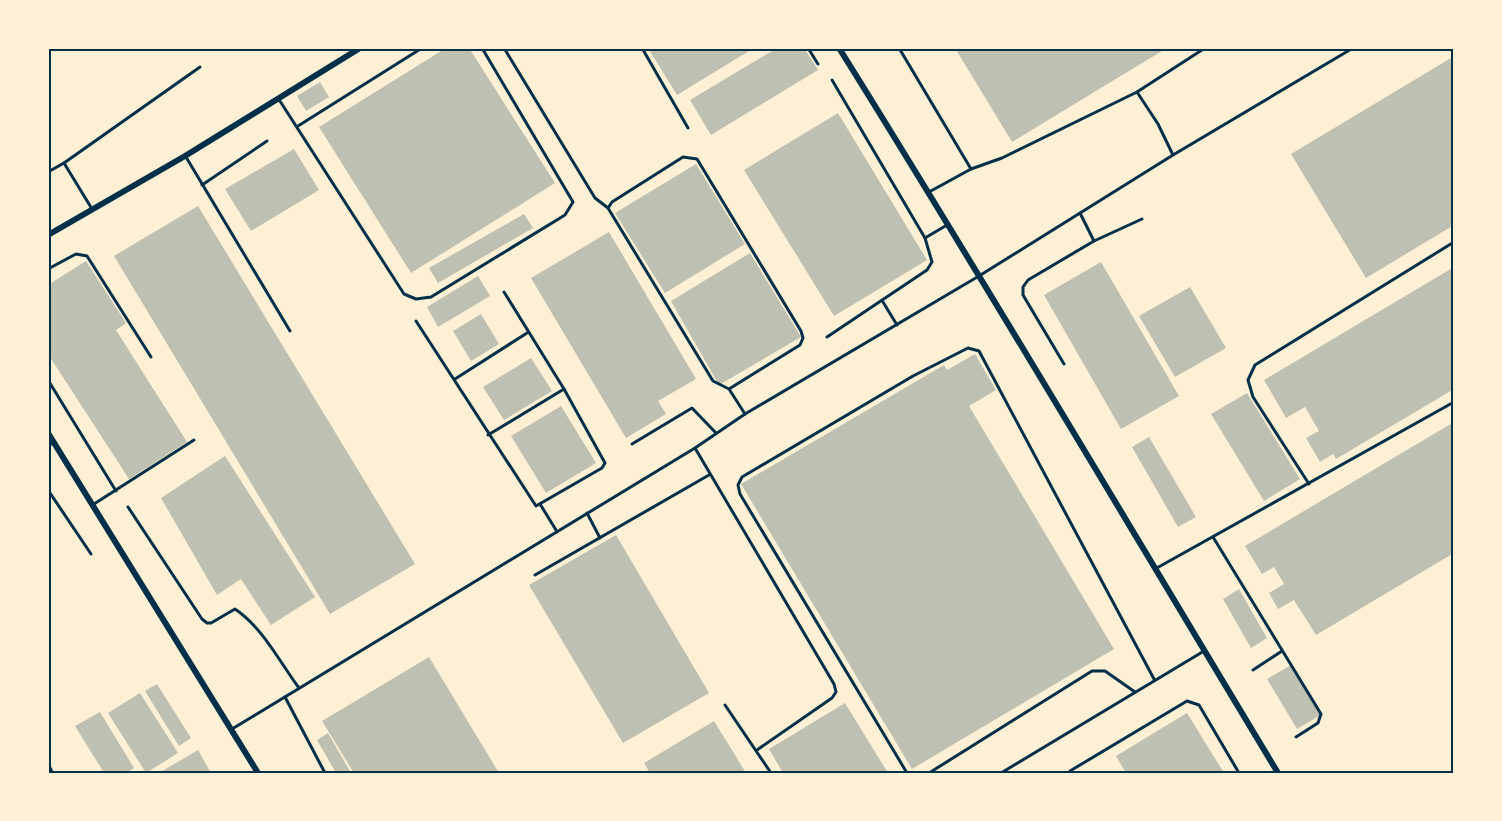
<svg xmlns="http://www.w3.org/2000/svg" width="1502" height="821" font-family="'IBM Plex Sans',sans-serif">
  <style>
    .building { fill: #bec0b2 }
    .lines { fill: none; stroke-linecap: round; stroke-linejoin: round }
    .service { stroke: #003049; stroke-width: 3 }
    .minor { stroke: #003049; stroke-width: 6 }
    .neatline { fill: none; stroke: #003049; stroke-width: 2 }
  </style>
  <rect width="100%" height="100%" fill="#fdf0d5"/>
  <g class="building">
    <polygon points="446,48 469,48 555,183 411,273 319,127"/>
    <polygon points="648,48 754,48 677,95"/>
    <polygon points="777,48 804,48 818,70 711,135 690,100"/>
    <polygon points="955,48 1167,48 1012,142"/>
    <polygon points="1451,58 1454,63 1454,225 1366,278 1291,154"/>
    <polygon points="320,82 329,97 306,111 297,96"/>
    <polygon points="838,113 927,260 834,316 744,170"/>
    <polygon points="294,149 319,190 251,231 225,189"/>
    <polygon points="696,164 745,244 665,293 615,213"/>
    <polygon points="198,206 415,564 330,614 114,256"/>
    <polygon points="524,214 533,228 438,283 429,268"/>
    <polygon points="609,232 696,379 658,401 666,414 626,438 531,278"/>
    <polygon points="750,253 801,337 719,385 671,301"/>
    <polygon points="86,261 126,323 116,330 187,442 129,479 48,354 48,285"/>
    <polygon points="1101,262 1179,396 1121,429 1044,295"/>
    <polygon points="1454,267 1454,389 1336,459 1333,454 1320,462 1306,438 1319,431 1305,407 1286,418 1264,380"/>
    <polygon points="478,276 490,296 438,327 427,307"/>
    <polygon points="1190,287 1226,348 1175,377 1139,316"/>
    <polygon points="481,314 499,344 471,361 453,331"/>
    <polygon points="975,354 996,390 969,406 1114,649 912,769 741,484 944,365 947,370"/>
    <polygon points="531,358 552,391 504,420 483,387"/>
    <polygon points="1247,393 1300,479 1264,501 1211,414"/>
    <polygon points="561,406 596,463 546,493 511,436"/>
    <polygon points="1454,422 1454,553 1316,635 1294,600 1278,609 1269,593 1284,584 1274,567 1262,574 1245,546"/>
    <polygon points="1149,437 1196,517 1178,527 1132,447"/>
    <polygon points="225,456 315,597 271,625 241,579 217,595 161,498"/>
    <polygon points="616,535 709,693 623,743 529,585"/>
    <polygon points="1239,589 1267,638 1251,648 1223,599"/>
    <polygon points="429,657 499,773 354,773 322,721"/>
    <polygon points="1291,665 1321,715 1297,729 1267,679"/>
    <polygon points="157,684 191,738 179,746 145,691"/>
    <polygon points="140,693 178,753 146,773 108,713"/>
    <polygon points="845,703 888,773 783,773 769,749"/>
    <polygon points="100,712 134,768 126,773 104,773 75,726"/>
    <polygon points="1187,713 1224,773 1126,773 1116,756"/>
    <polygon points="714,721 746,773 650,773 644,763"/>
    <polygon points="328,733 351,773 336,773 317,740"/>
    <polygon points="198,750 211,773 159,773"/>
  </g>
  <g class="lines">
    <g class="service">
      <polyline points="504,48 595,198 608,208"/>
      <polyline points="642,48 688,128"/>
      <polyline points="808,48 818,64"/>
      <polyline points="899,48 971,169"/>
      <polyline points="832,80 925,238"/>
      <polyline points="278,98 404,294 416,299 431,297 565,215 573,202 482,48"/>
      <polyline points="298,126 422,48"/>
      <polyline points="1173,155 1158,124 1137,92 1205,48"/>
      <polyline points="186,157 290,331"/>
      <polyline points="64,163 200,67"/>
      <polyline points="48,172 64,163 92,209"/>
      <polyline points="202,185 267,141"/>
      <polyline points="929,192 971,169 1002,158 1137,92"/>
      <polyline points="1094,241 1142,219"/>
      <polyline points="48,269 76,254 87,256 151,357"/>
      <polyline points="883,302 897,325"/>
      <polyline points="416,321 536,506 602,468 605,463 564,389 504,292"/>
      <polyline points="827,337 927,270 932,262 925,238 947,225"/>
      <polyline points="1064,364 1023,295 1023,287 1028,280 1094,241 1080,213"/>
      <polyline points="455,379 527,333"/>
      <polyline points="48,380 116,491"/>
      <polyline points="729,389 713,381 608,208 612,202 683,157 697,159 801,331 803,338 800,345 729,389 745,414"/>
      <polyline points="488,435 564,389"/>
      <polyline points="632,444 692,408 716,433"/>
      <polyline points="48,446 53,443"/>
      <polyline points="695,448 834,684 836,692 832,698 757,750"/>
      <polyline points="1309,484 1253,397 1248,380 1255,365 1454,242"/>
      <polyline points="48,490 91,554"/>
      <polyline points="94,504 194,440"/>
      <polyline points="540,504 556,530"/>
      <path d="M128,507l74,112 5,4h4l24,-14c28,19 44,52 64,79"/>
      <polyline points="587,513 600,538"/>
      <polyline points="1213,537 1321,714 1318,723 1296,737"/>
      <polyline points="1155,569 1454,402"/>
      <polyline points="535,575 709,475"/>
      <polyline points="1253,670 1282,651"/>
      <polyline points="285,697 325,773"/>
      <polyline points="725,705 771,773"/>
      <polyline points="232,729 695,448 745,414 979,276 1173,155 1353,48"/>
      <polyline points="1070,771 1187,701 1199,705 1239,773"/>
      <polyline points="907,773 740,494 738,485 742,477 913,376 968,348 979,351 1154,679"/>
      <polyline points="929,773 1092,671 1105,671 1135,692"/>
      <polyline points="1001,773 1204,651"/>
    </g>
    <g class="minor">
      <path d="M839,48c150,240 293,483 439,725"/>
      <polyline points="48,235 185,156 360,48"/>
      <polyline points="48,433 258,773"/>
      <polyline points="48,767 51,773"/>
    </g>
  </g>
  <rect width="1502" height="821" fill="none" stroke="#fdf0d5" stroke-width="99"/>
  <rect x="50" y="50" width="1402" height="722" class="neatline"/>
</svg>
